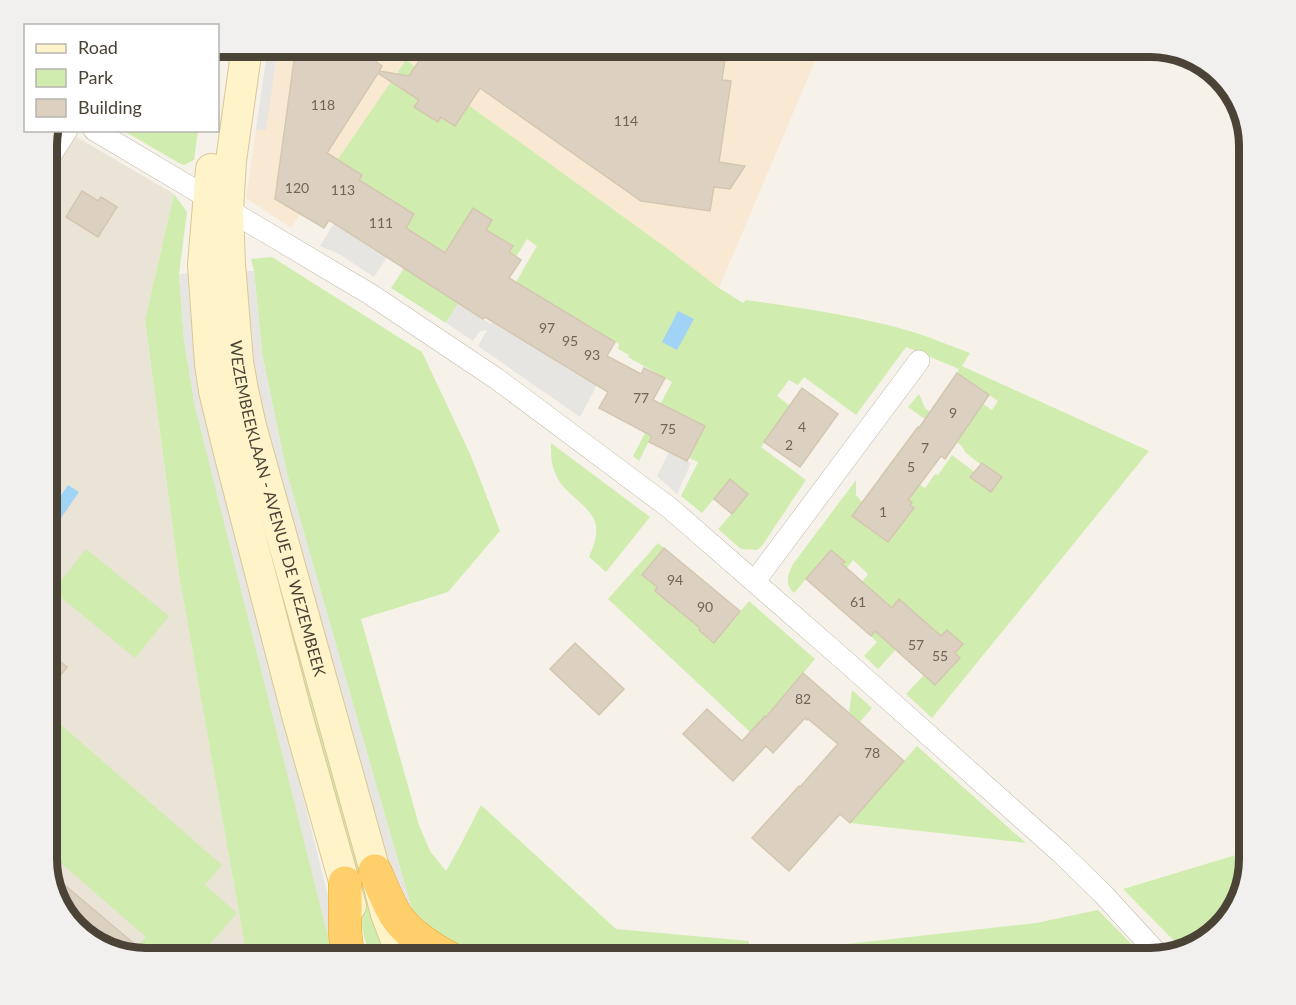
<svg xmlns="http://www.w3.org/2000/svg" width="1296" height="1005" font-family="Lato,sans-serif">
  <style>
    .residential { fill: #eae4d7 }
    .commercial { fill: #f9e9d3 }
    .green { fill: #d0edaf }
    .parking { fill: #e7e5e1 }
    .water { fill: #a1d3f7 }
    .building { fill: #dcd1c0; stroke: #d4c6b0; stroke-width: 1.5 }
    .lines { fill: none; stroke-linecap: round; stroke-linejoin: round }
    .street-casing { stroke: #c2baab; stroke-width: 22 }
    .secondary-casing { stroke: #dac895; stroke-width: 32 }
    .highway-casing { stroke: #eca82d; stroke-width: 34 }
    .street { stroke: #fff; stroke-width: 21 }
    .secondary { stroke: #fff3ca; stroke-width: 30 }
    .highway { stroke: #ffcf6b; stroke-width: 33 }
    .labels { text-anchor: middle; stroke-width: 5; stroke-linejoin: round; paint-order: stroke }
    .number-label { font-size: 14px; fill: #6f6658 }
    .street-label { font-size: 16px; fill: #4b4336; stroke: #fff }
    .rim { fill: none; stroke: #4b4336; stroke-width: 8 }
  </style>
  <rect width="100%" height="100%" fill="#f6f2e9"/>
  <polygon class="residential" points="51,131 66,131 174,194 145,320 179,575 247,958 146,958 85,938 57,903 47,865 47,139"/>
  <polygon class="commercial" points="268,47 821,47 719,288 668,249 412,64 300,214 291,228 246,198"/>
  <g class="green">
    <path d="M406,60l262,189 51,39 24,15 3,-3c56,8 113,16 167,32 19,6 38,14 57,21l-8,13 187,85 -217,267 -26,-24 18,-19 12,10 24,-27 -5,-5 7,-9 -15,-14 -9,10 -19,-16 -41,45 -14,-13 13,-14 -6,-6 21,-25 -15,-16 -15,-13 6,-8 -15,-14 -6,8 -5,-4 2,-3 -13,-11 -37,43c-10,-9 -6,-19 -1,-29l63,-84v15l6,7 -9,14 35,26 26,-34 -4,-3 1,-3 -15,-12 4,-6 -16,-12 5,-7 29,22 2,-2 5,3 10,-14 3,1 14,-20 24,18 5,-8 -16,-13 -3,-6 -54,-39 11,-13 6,14 37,26 21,-30 9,6 6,-9 -41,-28 2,-4 -53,-22 -50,68 -52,-38 -6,8 -9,-5 -12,16 13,10 -29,41 45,33 -44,66 -5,4 -16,-1 -23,-20 30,-34 -18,-15 -28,33 -21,-17 17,-34 -9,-4 16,-32 -39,-19 -27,54 -6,-5 39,-74 -44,-25 1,-2 -11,-6 1,-5 -103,-62 21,-36 -10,-7 -11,18 -7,-5 3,-5 -34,25 -32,51 -55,-35 28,-43 -17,-11 12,-20 -69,-10 17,-29 -14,-8 -21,8z"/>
    <polygon points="124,131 198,131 194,160 184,165 179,163"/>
    <polygon points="174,194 187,212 179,274 184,340 195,406 334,958 247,958 179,575 145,320"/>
    <polygon points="272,257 422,352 471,456 500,531 448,592 361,619 419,825 430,851 446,871 459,848 481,805 616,929 749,941 748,955 1036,923 1098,910 1143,956 1125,958 478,958 473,957 441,937 412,910 287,474 262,354 254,271 251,259"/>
    <polygon points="219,272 389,958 370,958 334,824 234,434"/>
    <path d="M551,443l99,74 -44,55 -17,-15c3,-7 6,-15 7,-22 4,-26 -28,-37 -38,-56 -7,-13 -7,-22 -7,-36z"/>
    <polygon points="658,543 664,548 642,575 657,587 655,591 694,623 706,621 699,630 714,643 749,601 815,659 777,704 750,732 608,599"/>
    <polygon points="86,549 169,616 135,658 53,591"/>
    <polygon points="852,690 872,708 860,722 849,713"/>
    <polygon points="60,724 222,865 205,885 237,913 198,958 146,958 132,954 146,937 47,851 47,739"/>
    <polygon points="917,746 1026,843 850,823"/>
    <polygon points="1249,851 1249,859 1229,920 1200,943 1180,947 1123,889"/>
  </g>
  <g class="parking">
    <polygon points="268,47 278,47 266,130 256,129"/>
    <polygon points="346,204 387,257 374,277 339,254 320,246"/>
    <polygon points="243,271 254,271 262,354 287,474 412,910 399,898 379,832 270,445 251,356"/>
    <polygon points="189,273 204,403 343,955 333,957 195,406 184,340 179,274"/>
    <polygon points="458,303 491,324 492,322 502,327 597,385 580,417 478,346 487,330 480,331 473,341 446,323"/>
    <polygon points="669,452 691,463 677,494 657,476"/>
  </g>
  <g class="water">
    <polygon points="678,311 694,319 677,350 662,342"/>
    <polygon points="68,485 79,492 61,518 50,511"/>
  </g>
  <g class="building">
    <polygon points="296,46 354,46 382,66 379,71 409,76 429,46 727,46 722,80 731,81 719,162 745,166 730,189 714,187 710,211 641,201 480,88 455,126 441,117 438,122 414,107 419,100 378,73 327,153 362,175 359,180 414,214 406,228 445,253 473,208 492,220 486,230 513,246 509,252 521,260 509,278 615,342 607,356 641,374 644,368 665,378 653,400 705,426 687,461 649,442 652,436 599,408 608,392 485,317 483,319 329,220 324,228 275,199"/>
    <polygon points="82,191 98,201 101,197 117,207 98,237 66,217"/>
    <polygon points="957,373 989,395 945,459 941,456 908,500 912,502 910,505 914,508 888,542 852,516 918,427 919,428"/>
    <polygon points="802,388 838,414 800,467 764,442"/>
    <polygon points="982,463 1002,477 991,492 970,477"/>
    <polygon points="730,479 748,494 732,514 714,499"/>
    <polygon points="664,548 740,611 714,643 699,630 700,628 655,591 657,587 642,575"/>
    <polygon points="831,550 845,562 842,564 892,608 899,599 941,636 947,630 963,644 955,653 960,658 935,685 875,631 871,636 806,579"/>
    <polygon points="575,643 624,689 599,715 550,669"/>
    <polygon points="47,651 67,667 47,692"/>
    <polygon points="803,673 904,761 850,823 840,814 789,871 752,838 799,786 800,787 838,744 808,719 807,720 805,718 773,753 766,746 733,781 683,734 707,709 742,741 765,716 766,717"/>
    <polygon points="48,871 151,958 146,958 85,938 57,903"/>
  </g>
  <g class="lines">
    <g class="street-casing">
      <g id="street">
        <polyline points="94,130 370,294 497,379 671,509 843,659 1061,853 1103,894 1160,956"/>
        <polyline points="47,161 67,130"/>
        <polyline points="755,581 919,361"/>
      </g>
    </g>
    <g class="secondary-casing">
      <g id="secondary">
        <path id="s1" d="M247,47l-16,114 -3,49 2,54 8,98 5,28 8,36 124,445 11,43 17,44"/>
        <polyline points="211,169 203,265 210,364 214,391 229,453 297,715 351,906"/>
      </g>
    </g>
    <g class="highway-casing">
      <g id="highway">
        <path d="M375,871c6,14 12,29 20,43 10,17 36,35 54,44"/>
        <polyline points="345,883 345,932 348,958"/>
      </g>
    </g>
    <use href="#street" class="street"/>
    <use href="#secondary" class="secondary"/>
    <use href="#highway" class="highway"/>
  </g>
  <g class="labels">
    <g class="number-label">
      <text x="323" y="110">118</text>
      <text x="626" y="126">114</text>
      <text x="297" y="193">120</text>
      <text x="343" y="195">113</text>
      <text x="381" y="228">111</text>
      <text x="547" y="333">97</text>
      <text x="570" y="346">95</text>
      <text x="592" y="360">93</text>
      <text x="641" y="403">77</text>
      <text x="953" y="418">9</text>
      <text x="802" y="432">4</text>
      <text x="668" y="434">75</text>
      <text x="789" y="450">2</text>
      <text x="925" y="453">7</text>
      <text x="911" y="472">5</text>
      <text x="883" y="517">1</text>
      <text x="675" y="585">94</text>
      <text x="858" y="607">61</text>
      <text x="705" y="612">90</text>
      <text x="916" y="650">57</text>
      <text x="940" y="661">55</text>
      <text x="803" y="704">82</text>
      <text x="872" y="758">78</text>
    </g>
    <g class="street-label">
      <text dy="6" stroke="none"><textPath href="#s1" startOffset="468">WEZEMBEEKLAAN - AVENUE DE WEZEMBEEK</textPath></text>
    </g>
  </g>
  <path d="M0 0H1296V1005H0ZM146 57H1150A89 89 0 0 1 1239 146V859A89 89 0 0 1 1150 948H146A89 89 0 0 1 57 859V146A89 89 0 0 1 146 57Z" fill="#f1f0ef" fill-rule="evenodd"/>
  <path class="rim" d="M146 57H1150A89 89 0 0 1 1239 146V859A89 89 0 0 1 1150 948H146A89 89 0 0 1 57 859V146A89 89 0 0 1 146 57Z"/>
  <rect x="24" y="24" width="195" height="108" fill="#ffffff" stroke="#b7b4af" stroke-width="1.5"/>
  <rect x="36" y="44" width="30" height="9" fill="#fff3ca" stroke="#b7b4af" stroke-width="1.5"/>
  <text x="78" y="54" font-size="18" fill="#4b4336">Road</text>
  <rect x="36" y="69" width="30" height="18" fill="#d0edaf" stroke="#b7b4af" stroke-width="1.5"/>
  <text x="78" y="84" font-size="18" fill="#4b4336">Park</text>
  <rect x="36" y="99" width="30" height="18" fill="#dcd1c0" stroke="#b7b4af" stroke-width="1.5"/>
  <text x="78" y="114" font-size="18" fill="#4b4336">Building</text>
</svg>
